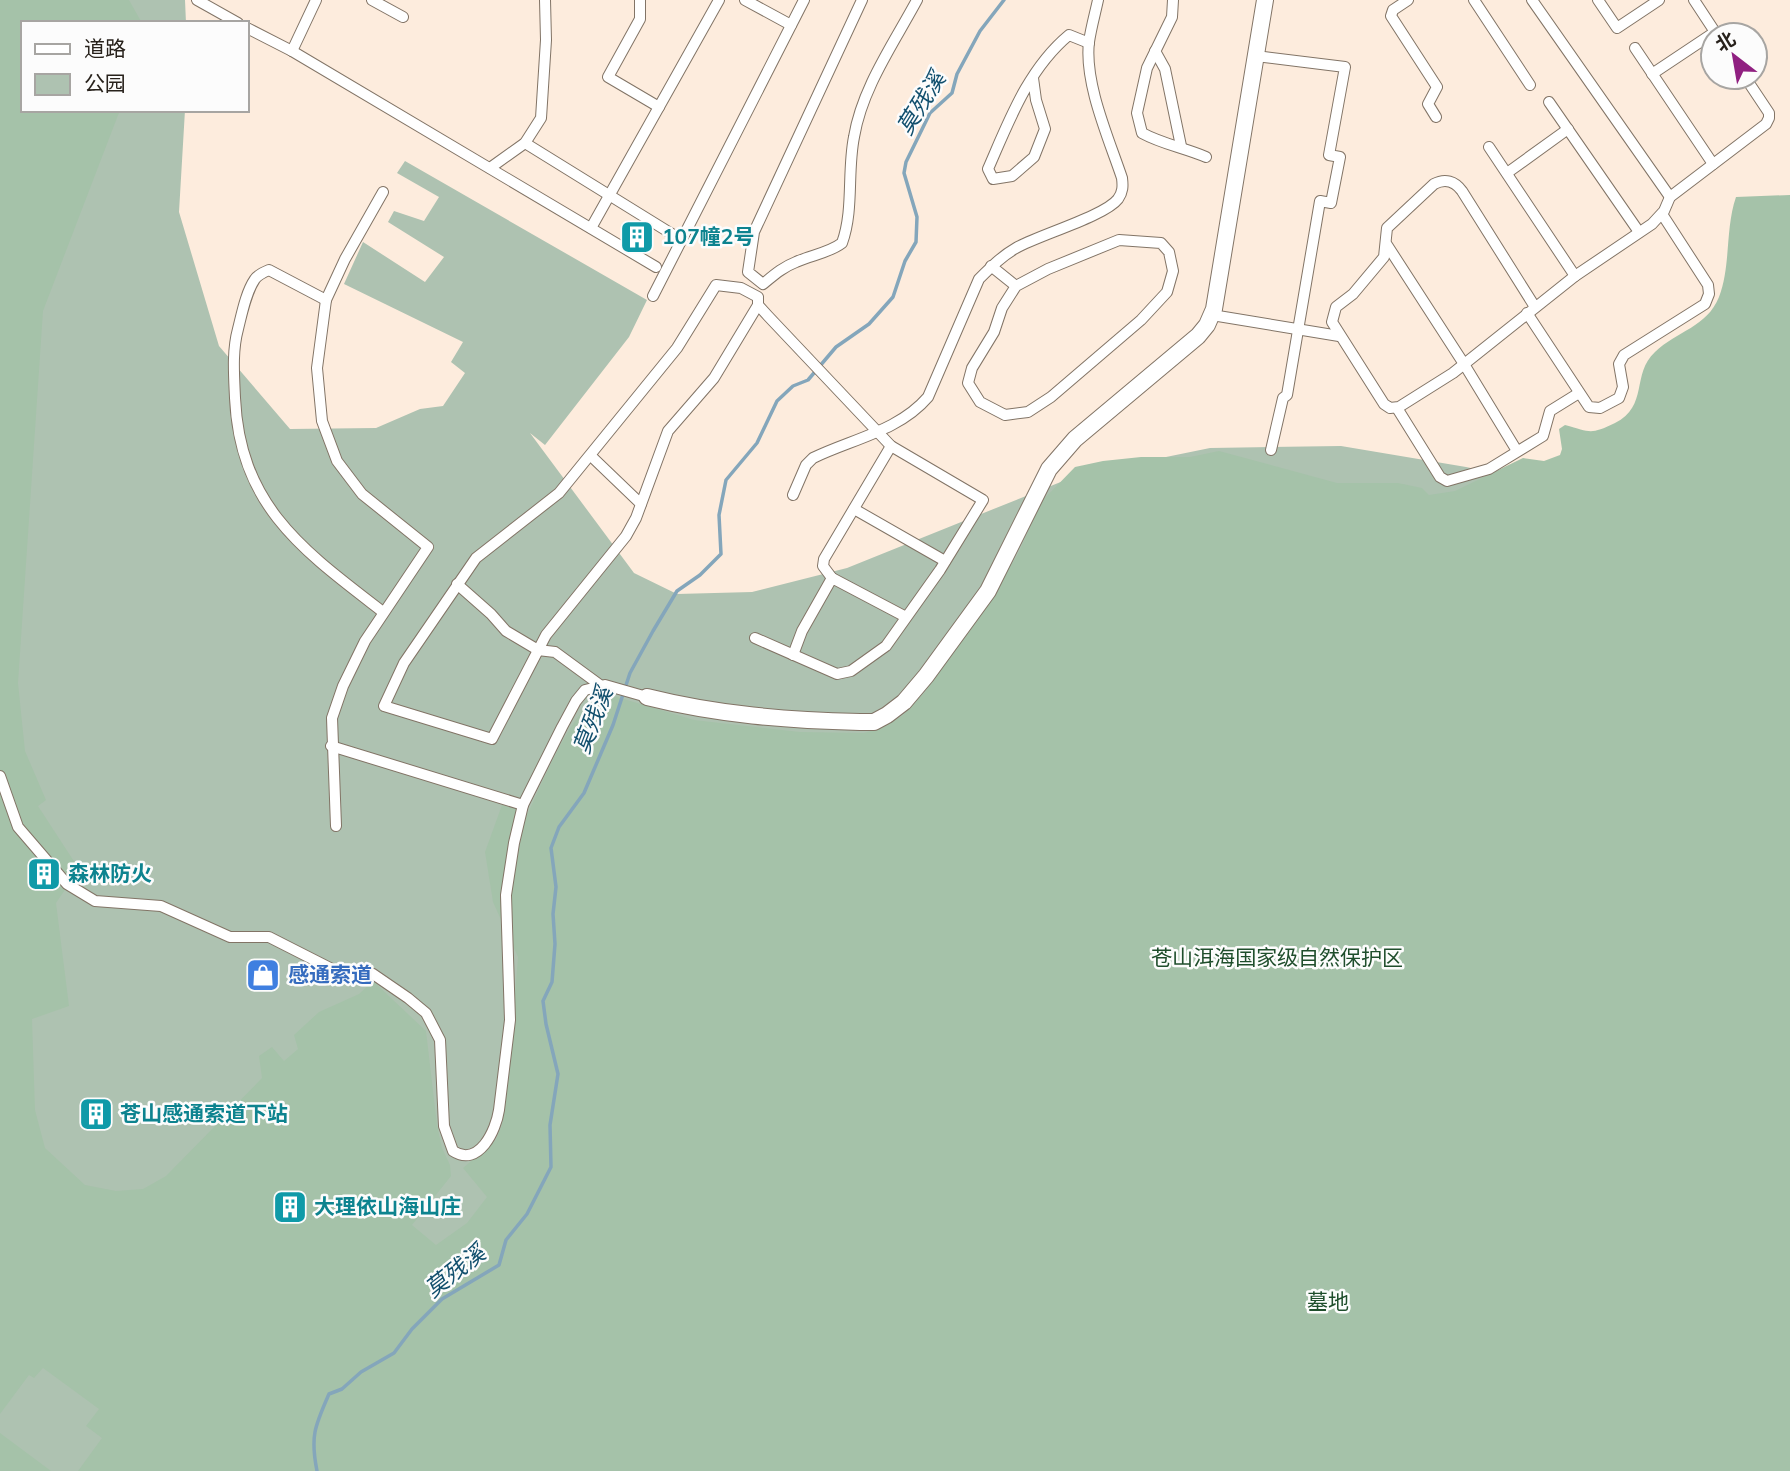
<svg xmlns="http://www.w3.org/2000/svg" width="1790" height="1471" font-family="Mulish,'Noto Sans SC',sans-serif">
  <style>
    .green { fill: #aec2b1 }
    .forest { fill: #a5c2a9 }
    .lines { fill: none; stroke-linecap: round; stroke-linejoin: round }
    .stream { stroke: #84a6bb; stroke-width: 3.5 }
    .street-casing { stroke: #827466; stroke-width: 12 }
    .secondary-casing { stroke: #827466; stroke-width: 18 }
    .street { stroke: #fff; stroke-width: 10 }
    .secondary { stroke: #fff; stroke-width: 16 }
    .labels { text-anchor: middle; stroke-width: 5; stroke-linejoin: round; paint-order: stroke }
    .culture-label { font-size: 21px; font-weight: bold; fill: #0d838f; stroke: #fcfcfc; text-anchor: start }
    .park-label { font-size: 21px; fill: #1f4e2c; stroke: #fcfcfc }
    .shop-label { font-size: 21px; font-weight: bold; fill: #366cbe; stroke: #fcfcfc; text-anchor: start }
    .water-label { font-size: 23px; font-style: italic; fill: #114f6d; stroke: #fcfcfc }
  </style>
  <rect width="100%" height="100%" fill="#fdecdd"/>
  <polygon class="green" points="0,0 185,0 186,23 23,23 23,110 185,110 179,212 219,346 290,429 376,428 420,409 443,406 465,373 451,362 463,342 344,284 363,242 425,282 444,257 388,222 394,211 424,221 439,197 397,173 405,161 647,300 629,337 545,445 530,433 634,573 677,594 752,592 847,568 1078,475 1210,448 1341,446 1466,467 1572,490 1790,1471 0,1471"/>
  <g class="forest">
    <path d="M0,0h129l13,23h-119v87h97l-77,201 -25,372 7,68 21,49 -8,6 41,63 -23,34 13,103 -37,13 3,91 10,38 40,37 31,6 27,-2 23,-13 96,-98 -3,-22 13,-9 12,14 14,-12 -4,-14 25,-23 40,-18 14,-13 53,50 11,94 5,23 8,17 1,11 -39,49 24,20 31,-22 20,-26 -24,-29 33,-28 6,-15 7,-54 9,-114 -25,-55 -8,-50 17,-47 26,8c12,-25 50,-119 79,-119l87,26 106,12 64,1 17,-5 21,-12 23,-24 92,-136 25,-55 33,-34 28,-6 38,-4h49l29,-6 118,32h61l24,5 7,7 26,-4 68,-33 21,3 16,-6 2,-6 -3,-20 6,-4c26,7 25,10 50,-2 34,-17 16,-49 40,-71 22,-21 52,-25 64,-55 12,-31 6,-68 17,-100l54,-2v1276h-1712l24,-33 -16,-12 13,-17 -56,-41 -9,10 -5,-3 -29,39z"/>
    <polygon points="0,1433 51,1471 0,1471"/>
  </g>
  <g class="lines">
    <path class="stream" d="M317,1471c-7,-35 -2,-45 12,-77l13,-5 19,-17 33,-19 18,-24 30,-30 57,-34 7,-25 21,-26 24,-47 -1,-42 8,-51 -12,-50 -3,-23 9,-19 3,-38 -2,-30 3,-27 -5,-39 8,-21 25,-34 29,-68 17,-52 23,-42 24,-40 23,-16 21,-21 -2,-39 7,-35 31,-37 20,-42 16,-15 15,-6 28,-33 33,-23 24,-27 12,-36 11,-19 1,-25 -13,-44 2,-11 24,-49 22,-20 5,-19 23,-43 24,-31"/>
    <g class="street-casing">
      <g id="street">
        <polyline points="197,0 238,23"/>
        <polyline points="372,0 403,17"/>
        <polyline points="640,0 640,19 608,77 659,107"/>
        <polyline points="745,0 791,25"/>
        <path d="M862,0l-108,232 -6,40 15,12c11,-9 20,-17 33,-22 15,-7 33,-9 46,-19 12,-33 5,-71 12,-106 8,-49 40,-94 63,-137"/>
        <path d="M1173,0l-1,17 -25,51 -10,45 5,20c20,11 43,15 64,24"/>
        <polyline points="1408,0 1393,10 1391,16 1437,87 1428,104 1436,117"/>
        <polyline points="1474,0 1530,85"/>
        <polyline points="1532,0 1670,197"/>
        <polyline points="1598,0 1617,28 1659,0"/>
        <polyline points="1694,0 1717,35"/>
        <polyline points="247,28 292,51 656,267"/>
        <polyline points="1635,48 1713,164"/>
        <polyline points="292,51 316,0"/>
        <polyline points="1155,51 1165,69 1181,146"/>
        <polyline points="1256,56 1345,67 1329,155 1340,157 1331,203 1320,201 1287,395 1283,398 1271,450"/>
        <polyline points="1652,74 1715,32"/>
        <path d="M1033,78l3,22 9,29 -11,28 -22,19 -19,3 -5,-10c21,-48 40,-100 81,-134l20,8"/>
        <polyline points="1549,102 1639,232"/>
        <polyline points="525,143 672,234"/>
        <polyline points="1489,147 1575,276"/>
        <polyline points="490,168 525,143 541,118 546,40 545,0"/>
        <polyline points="1507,173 1568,129"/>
        <polyline points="591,228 719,0"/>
        <polyline points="1387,245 1464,364 1517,451"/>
        <polyline points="991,266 1016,286 1002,308 994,332 972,368 968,383 980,402 1005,415 1028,412 1051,397 1141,320 1167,292 1173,271 1169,252 1161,243 1119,240 1048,269 1016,286"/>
        <polyline points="653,296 804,0"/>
        <polyline points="758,297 741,288 716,285 677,348 559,493 476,558 404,663 384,706 492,739 546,635 626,536 636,518 668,431 714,378 758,305"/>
        <path d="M326,300l-57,-30c-5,2 -11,5 -14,9 -9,13 -13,34 -17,50 -6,22 -4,46 -3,69 5,109 69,153 148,214"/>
        <path d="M1535,307l-73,-116c-7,-10 -17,-13 -28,-7l-47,44 -3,29 -31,37 -17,13 -4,15 52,82 6,4 9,-1 54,-34 122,-97 77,-52 12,-13 6,-14 96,-73 3,-6v-5l-24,-36"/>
        <polyline points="1527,313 1589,407 1600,408 1619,398 1623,387 1619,364 1624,355 1705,304 1709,294 1708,285 1662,214"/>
        <polyline points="1212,315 1339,336"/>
        <polyline points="1397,408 1440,477 1447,481 1489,469 1543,436 1550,411 1579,393"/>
        <polyline points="591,456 641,504"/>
        <path d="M793,495l13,-30 7,-7c39,-19 86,-27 115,-61l51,-118c12,-12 23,-23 37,-31 23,-13 89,-32 102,-49 5,-7 5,-13 4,-21 -13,-39 -38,-95 -33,-136 2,-14 6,-28 9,-42"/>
        <polyline points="854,509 945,561"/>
        <polyline points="832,578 823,566 824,559 891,446"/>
        <polyline points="457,584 491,614 506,631 538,650 555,652 600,685"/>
        <polyline points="755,638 837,674 851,671 886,646 940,570 983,500 891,446 768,316 758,305 758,299"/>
        <polyline points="793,655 802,631 832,578 906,617"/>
        <polyline points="331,746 523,805"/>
        <path d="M0,776l18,51 49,57 28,17 66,5 69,31h39l65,33 39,4 35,24 18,15 14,27 4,86 9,25c26,17 43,-21 46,-41l11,-90 -4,-125 8,-52 9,-38 39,-78 14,-26 9,-11 20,-5 42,12"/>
        <polyline points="336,826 332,718 343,686 365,641 428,547 362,494 337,461 322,421 317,368 326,300 345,259 383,192"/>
      </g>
    </g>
    <g class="secondary-casing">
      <path id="secondary" d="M647,697c72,18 139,23 213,25h14l13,-7 17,-13 22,-26 62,-85 61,-122 26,-30 123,-103 9,-11 7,-16 51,-309"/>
    </g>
    <use href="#street" class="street"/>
    <use href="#secondary" class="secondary"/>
  </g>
  <defs>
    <g id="building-square" transform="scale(1.75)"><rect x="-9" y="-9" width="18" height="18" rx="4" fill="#0f9aa8" stroke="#fcfcfc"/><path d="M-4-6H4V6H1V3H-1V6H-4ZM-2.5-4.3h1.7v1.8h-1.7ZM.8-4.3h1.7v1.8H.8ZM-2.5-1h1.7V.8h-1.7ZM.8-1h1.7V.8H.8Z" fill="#fff"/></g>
    <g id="shop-square" transform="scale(1.75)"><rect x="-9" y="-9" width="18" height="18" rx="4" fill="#3f7fe0" stroke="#fcfcfc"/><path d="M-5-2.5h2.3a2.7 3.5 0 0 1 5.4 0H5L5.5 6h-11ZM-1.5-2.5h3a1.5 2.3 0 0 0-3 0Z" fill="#fff"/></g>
  </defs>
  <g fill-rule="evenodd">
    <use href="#building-square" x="637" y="237"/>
    <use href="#building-square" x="44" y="874"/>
    <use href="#shop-square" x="263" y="975"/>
    <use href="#building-square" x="96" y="1114"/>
    <use href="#building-square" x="290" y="1207"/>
  </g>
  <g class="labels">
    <g class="culture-label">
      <text x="662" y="244">107幢2号</text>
      <text x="68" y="881">森林防火</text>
      <text x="120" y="1121">苍山感通索道下站</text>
      <text x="314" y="1214">大理依山海山庄</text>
    </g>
    <g class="park-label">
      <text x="1277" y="965">苍山洱海国家级自然保护区</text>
      <text x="1328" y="1309">墓地</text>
    </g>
    <g class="shop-label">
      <text x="288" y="982">感通索道</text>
    </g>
    <g class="water-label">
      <text transform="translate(921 103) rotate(-58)" y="8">莫残溪</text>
      <text transform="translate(593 720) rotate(-69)" y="8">莫残溪</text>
      <text transform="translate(455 1271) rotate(-38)" y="8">莫残溪</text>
    </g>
  </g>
  <rect x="21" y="21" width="228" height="91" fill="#fcfcfc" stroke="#a7a5a2" stroke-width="2"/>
  <rect x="35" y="44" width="35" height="10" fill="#ffffff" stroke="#a7a5a2" stroke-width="2"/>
  <text x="84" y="56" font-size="21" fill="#28221c">道路</text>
  <rect x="35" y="74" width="35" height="21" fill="#aec2b1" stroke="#a7a5a2" stroke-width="2"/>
  <text x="84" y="91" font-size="21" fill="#28221c">公园</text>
  <g transform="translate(1734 56) rotate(329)"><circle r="33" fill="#fcfcfc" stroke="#a7a5a2" stroke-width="2"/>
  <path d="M0-5L12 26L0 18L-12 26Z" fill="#902081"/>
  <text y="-10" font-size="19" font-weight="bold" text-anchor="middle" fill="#28221c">北</text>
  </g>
</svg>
